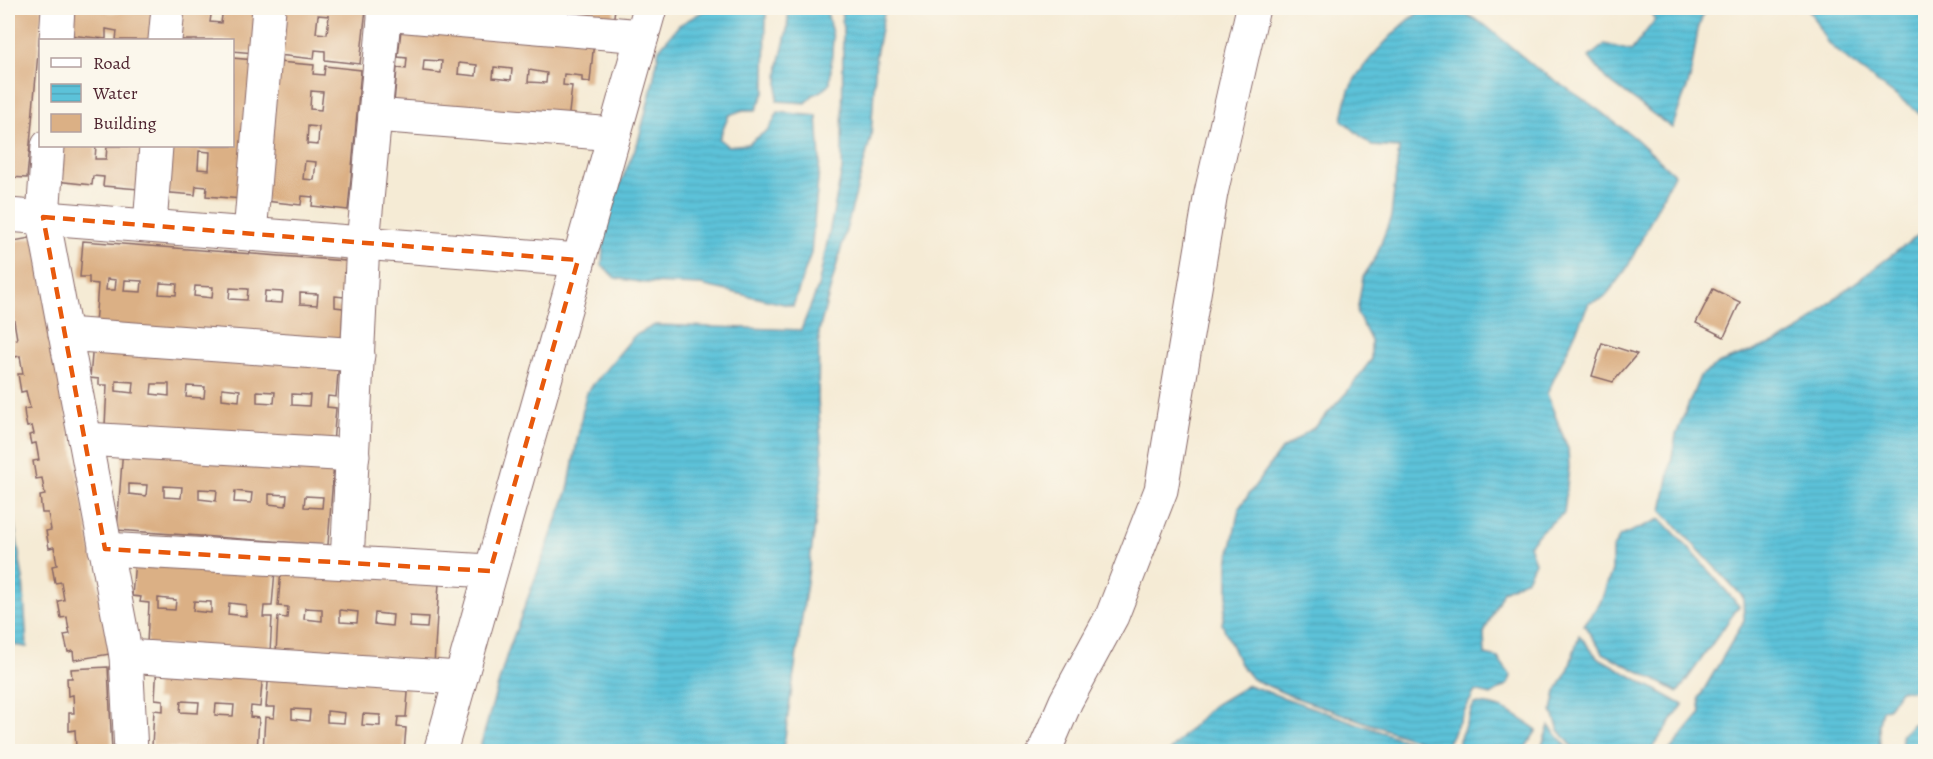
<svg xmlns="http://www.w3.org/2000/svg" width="1933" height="759" font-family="Alegreya,serif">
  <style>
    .water { fill: url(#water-rules); stroke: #537082; stroke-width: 1.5 }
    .building { fill: #dbb085; fill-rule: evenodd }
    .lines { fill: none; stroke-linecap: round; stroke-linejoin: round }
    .minor-casing { stroke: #866666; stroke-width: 35 }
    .minor { stroke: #fff; stroke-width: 33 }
    .marked { fill: none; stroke: #e8590c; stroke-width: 4.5; stroke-dasharray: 12 8; stroke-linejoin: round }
  </style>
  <defs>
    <pattern id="water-rules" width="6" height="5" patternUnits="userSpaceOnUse" patternTransform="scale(1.5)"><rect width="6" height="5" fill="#5cc2d9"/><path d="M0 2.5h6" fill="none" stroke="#52a6ba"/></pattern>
  </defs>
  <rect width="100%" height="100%" fill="#fbf7ec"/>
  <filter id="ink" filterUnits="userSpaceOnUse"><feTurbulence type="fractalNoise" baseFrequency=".0167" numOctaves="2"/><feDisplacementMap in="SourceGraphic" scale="12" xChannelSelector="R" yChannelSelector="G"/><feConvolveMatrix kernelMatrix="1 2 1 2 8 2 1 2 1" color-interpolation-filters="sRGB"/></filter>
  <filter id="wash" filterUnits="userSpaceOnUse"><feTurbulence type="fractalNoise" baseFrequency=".008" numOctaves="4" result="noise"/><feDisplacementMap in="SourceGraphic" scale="24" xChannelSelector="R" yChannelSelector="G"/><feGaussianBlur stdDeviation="1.35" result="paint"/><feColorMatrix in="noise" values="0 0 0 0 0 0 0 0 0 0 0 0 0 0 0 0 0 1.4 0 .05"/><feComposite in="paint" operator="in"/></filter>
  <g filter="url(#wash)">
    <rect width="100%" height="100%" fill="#f5ebd5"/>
    <g class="water">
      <polygon points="709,8 766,8 765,91 756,110 743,110 729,115 719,139 728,146 748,144 769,129 778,112 817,116 820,160 811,253 793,306 701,285 645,283 615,278 602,265 604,228 608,212 638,142 652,87 659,49 679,25"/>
      <polygon points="789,8 826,8 833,38 830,83 825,89 813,95 806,103 777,101 779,65 787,30"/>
      <polygon points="841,8 885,8 876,55 871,137 819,331 818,399 823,469 783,751 479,751 507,654 568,490 586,393 634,336 655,325 801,330 818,287 842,170 843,28"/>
      <path d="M1427,8h29l29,17 50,42 54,36 45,34 40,37 -47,94 -23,30 -15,5 -42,91 21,55 1,19 -5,45 -22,17 -13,15 6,17 -8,17 -24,12 -19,42 1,22 13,3 13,18 -3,8 -17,11 -16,-4 -31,59 -153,-54 -39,-17 -12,-15 -18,-40 6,-32v-29l11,-55 41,-57 36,-25 31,-34 24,-32v-19l-14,-28 6,-36 13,-20 15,-40 8,-69 -27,-2 -30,-26c2,-10 4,-22 8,-32 10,-22 55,-70 77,-80z"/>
      <polygon points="1650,8 1705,8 1698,30 1690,79 1672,128 1606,79 1589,57 1605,44 1631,51 1655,20"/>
      <polygon points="1808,8 1925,8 1925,117 1850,62 1827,42"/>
      <polygon points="1925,230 1925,691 1900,690 1888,708 1882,709 1879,724 1880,751 1669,751 1701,713 1699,698 1744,621 1743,597 1662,511 1676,435 1700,376 1720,363 1782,340 1803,328 1835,298"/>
      <polygon points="8,485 23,579 27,647 8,644"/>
      <polygon points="1661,519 1696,556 1739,606 1678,692 1603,653 1584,625 1601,601 1612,570 1612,550 1620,536"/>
      <polygon points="1579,635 1597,657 1683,705 1650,751 1576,751 1559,730 1552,711 1556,692 1569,668"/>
      <polygon points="1248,685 1436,751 1169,751 1211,707"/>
      <path d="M1474,704c27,0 42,11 63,26l-14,21h-64v-11z"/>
      <polygon points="1925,721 1925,751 1903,751 1901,736 1912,724"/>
      <polygon points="1549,726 1571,751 1540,751"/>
    </g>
    <g id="blocks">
      <g class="building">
        <polygon points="8,8 42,8 27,178 8,177"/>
        <polygon points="72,8 108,8 108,12 119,13 119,8 155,8 152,40 116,40 117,31 106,29 106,39 69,35"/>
        <polygon points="176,8 212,8 210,22 221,23 223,8 259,8 255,53 232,51 232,40 173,40"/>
        <path d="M282,8h84l-6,56 -35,-4v-9l-10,-1 -1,9 -36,-4zM318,15l11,1 -2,18 -11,-1z"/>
        <polygon points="464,8 615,8 613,25"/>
        <path d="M402,21l192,20 -4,41 -8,-1v-5l-18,-2 -1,11 9,1 -4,36 -174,-18 3,-36 9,1 1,-11 -9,-1zM424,60l18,1 -1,12 -18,-2zM459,63l18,2 -1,11 -18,-2zM494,67l18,2 -1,11 -18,-2zM529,70l18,3 -1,10 -18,-1z"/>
        <path d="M232,58l23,2 -13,139 -36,-3 1,-9 -11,-1 -1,9 -36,-3 4,-46h69zM199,151l11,1 -1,18 -11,-1z"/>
        <path d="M278,62l36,3 -1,9 11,1 1,-9 36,4 -13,140 -36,-4 1,-9 -11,-1 -1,9 -36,-4zM311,91l12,1 -2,18 -11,-1zM308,126l11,1 -1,18 -11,-1zM305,161l11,1 -2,18 -11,-1z"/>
        <polygon points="60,146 96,146 95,159 106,159 107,146 143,146 139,189 103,186 104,177 93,176 92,185 56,181"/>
        <polygon points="35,237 110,654 74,660 73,651 68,652 64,635 70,634 68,625 67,617 61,618 58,601 64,600 61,582 55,583 52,566 57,565 54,547 49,548 46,531 51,530 48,513 42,513 40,496 45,495 42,478 36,479 33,461 39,460 36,443 31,444 29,435 34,434 32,426 27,427 25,418 24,409 30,408 26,391 21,392 18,374 23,374 20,356 15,357 13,348 12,340 17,339 14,321 9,322 8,317 8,305 11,304 8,286 8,242"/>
        <path d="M83,241l263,20 -2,36 -9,-1v11l8,1 -2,36 -246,-19 3,-41 -9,-1v-6h-9zM107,279l9,1 -1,10h-9zM125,280l17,1 -1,11 -17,-1zM160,283l17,1 -1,11 -17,-1zM195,286l18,1 -1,11 -18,-2zM230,288l18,1 -1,11 -18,-1zM265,291l18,1 -1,11 -18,-1zM300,293l18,1 -1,11 -17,-1z"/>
        <polygon points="1713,289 1740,302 1724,337 1696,323"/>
        <path d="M93,343l246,18 -3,36 -8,-1 -1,11 9,1 -3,36 -228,-18 2,-41h-8v-6l-9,-1zM116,381l18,1 -1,11 -17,-2zM152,384h17v12l-18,-2zM187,386l18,1 -1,11 -18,-1zM222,388l18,2 -1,11 -17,-2zM257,391l18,1 -1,11 -17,-1zM292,394l18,1 -1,11 -17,-1z"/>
        <polygon points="1602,343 1637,354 1613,382 1592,376"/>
        <path d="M123,447l211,15 -6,83 -211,-15zM129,484l18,1 -1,11 -17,-2zM164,486l18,1 -1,11 -17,-1zM199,489l18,1 -1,11 -17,-2zM235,491l17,2 -1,10 -17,-1zM269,494l18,1 -1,11 -17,-2zM305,496l18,1 -1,11 -18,-1z"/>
        <path d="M135,560l140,10 -3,36h-8l-1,11h9l-2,36 -123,-9 2,-41 -9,-1 1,-5 -9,-1zM158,598l18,2 -1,10 -17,-1zM194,601l17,1v11l-18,-2zM229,603l17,2v11l-18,-2z"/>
        <path d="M281,570l158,12 -5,83 -158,-12 2,-36 9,1 1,-11 -10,-1zM305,608l17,1v12l-18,-2zM340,610l18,2 -1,11 -17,-1zM375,613l18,2 -1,11 -18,-2zM410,616l18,1 -1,11 -17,-1z"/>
        <path d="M157,663l106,8 -3,36 -9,-1 -1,11 9,1 -2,34h-30l-75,-6 2,-36 9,1v-11l-8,-1zM181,701l18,1 -1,11 -18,-1zM216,704l18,1 -1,11 -18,-1z"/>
        <polygon points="108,667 112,752 71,752 71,749 76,748 75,730 69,731 69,713 74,713 73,695 68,696 67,678 72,678 71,669"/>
        <path d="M269,671l140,10 -3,36h-8l-1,10 9,1 -2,24h-141l2,-35 9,1 1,-11h-9zM292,709l18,1 -1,11 -17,-2zM327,711l18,2 -1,10 -17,-1zM363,714l17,1v11l-18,-1z"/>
      </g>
    </g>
  </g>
  <g filter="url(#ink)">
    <use href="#blocks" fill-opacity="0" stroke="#866666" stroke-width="1.5"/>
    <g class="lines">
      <g class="minor-casing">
        <g id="minor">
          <polyline points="384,14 642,36"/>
          <polyline points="56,40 58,8"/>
          <polyline points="165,40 168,8"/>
          <polyline points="375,115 614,134"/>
          <polyline points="48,146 43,217 126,656 131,752"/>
          <polyline points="8,215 578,260"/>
          <polyline points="150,225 156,146"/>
          <polyline points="250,234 269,8"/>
          <polyline points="65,334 358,355"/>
          <polyline points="85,439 353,455"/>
          <polyline points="105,549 490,571"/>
          <polyline points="347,562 363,243 385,8"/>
          <polyline points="126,656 460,678"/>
          <polyline points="440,752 650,8"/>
          <polyline points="1044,752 1066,701 1112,616 1161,490 1211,193 1253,8"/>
        </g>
      </g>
      <use href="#minor" class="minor"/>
    </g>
  </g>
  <path class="marked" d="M43,217l535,43 -88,311 -385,-22z"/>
  <rect width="1933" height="759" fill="none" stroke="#fbf7ec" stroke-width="30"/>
  <rect x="39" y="39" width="195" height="108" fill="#fbf7ec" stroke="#b4a19f" stroke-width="1.5"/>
  <rect x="51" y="58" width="30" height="9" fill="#ffffff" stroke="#b4a19f" stroke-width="1.5"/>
  <text x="93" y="69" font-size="18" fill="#4a1f2b">Road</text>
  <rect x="51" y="84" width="30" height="18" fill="url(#water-rules)" stroke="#b4a19f" stroke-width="1.5"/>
  <text x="93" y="99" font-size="18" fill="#4a1f2b">Water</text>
  <rect x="51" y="114" width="30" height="18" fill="#dbb085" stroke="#b4a19f" stroke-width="1.5"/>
  <text x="93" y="129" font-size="18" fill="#4a1f2b">Building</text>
</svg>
